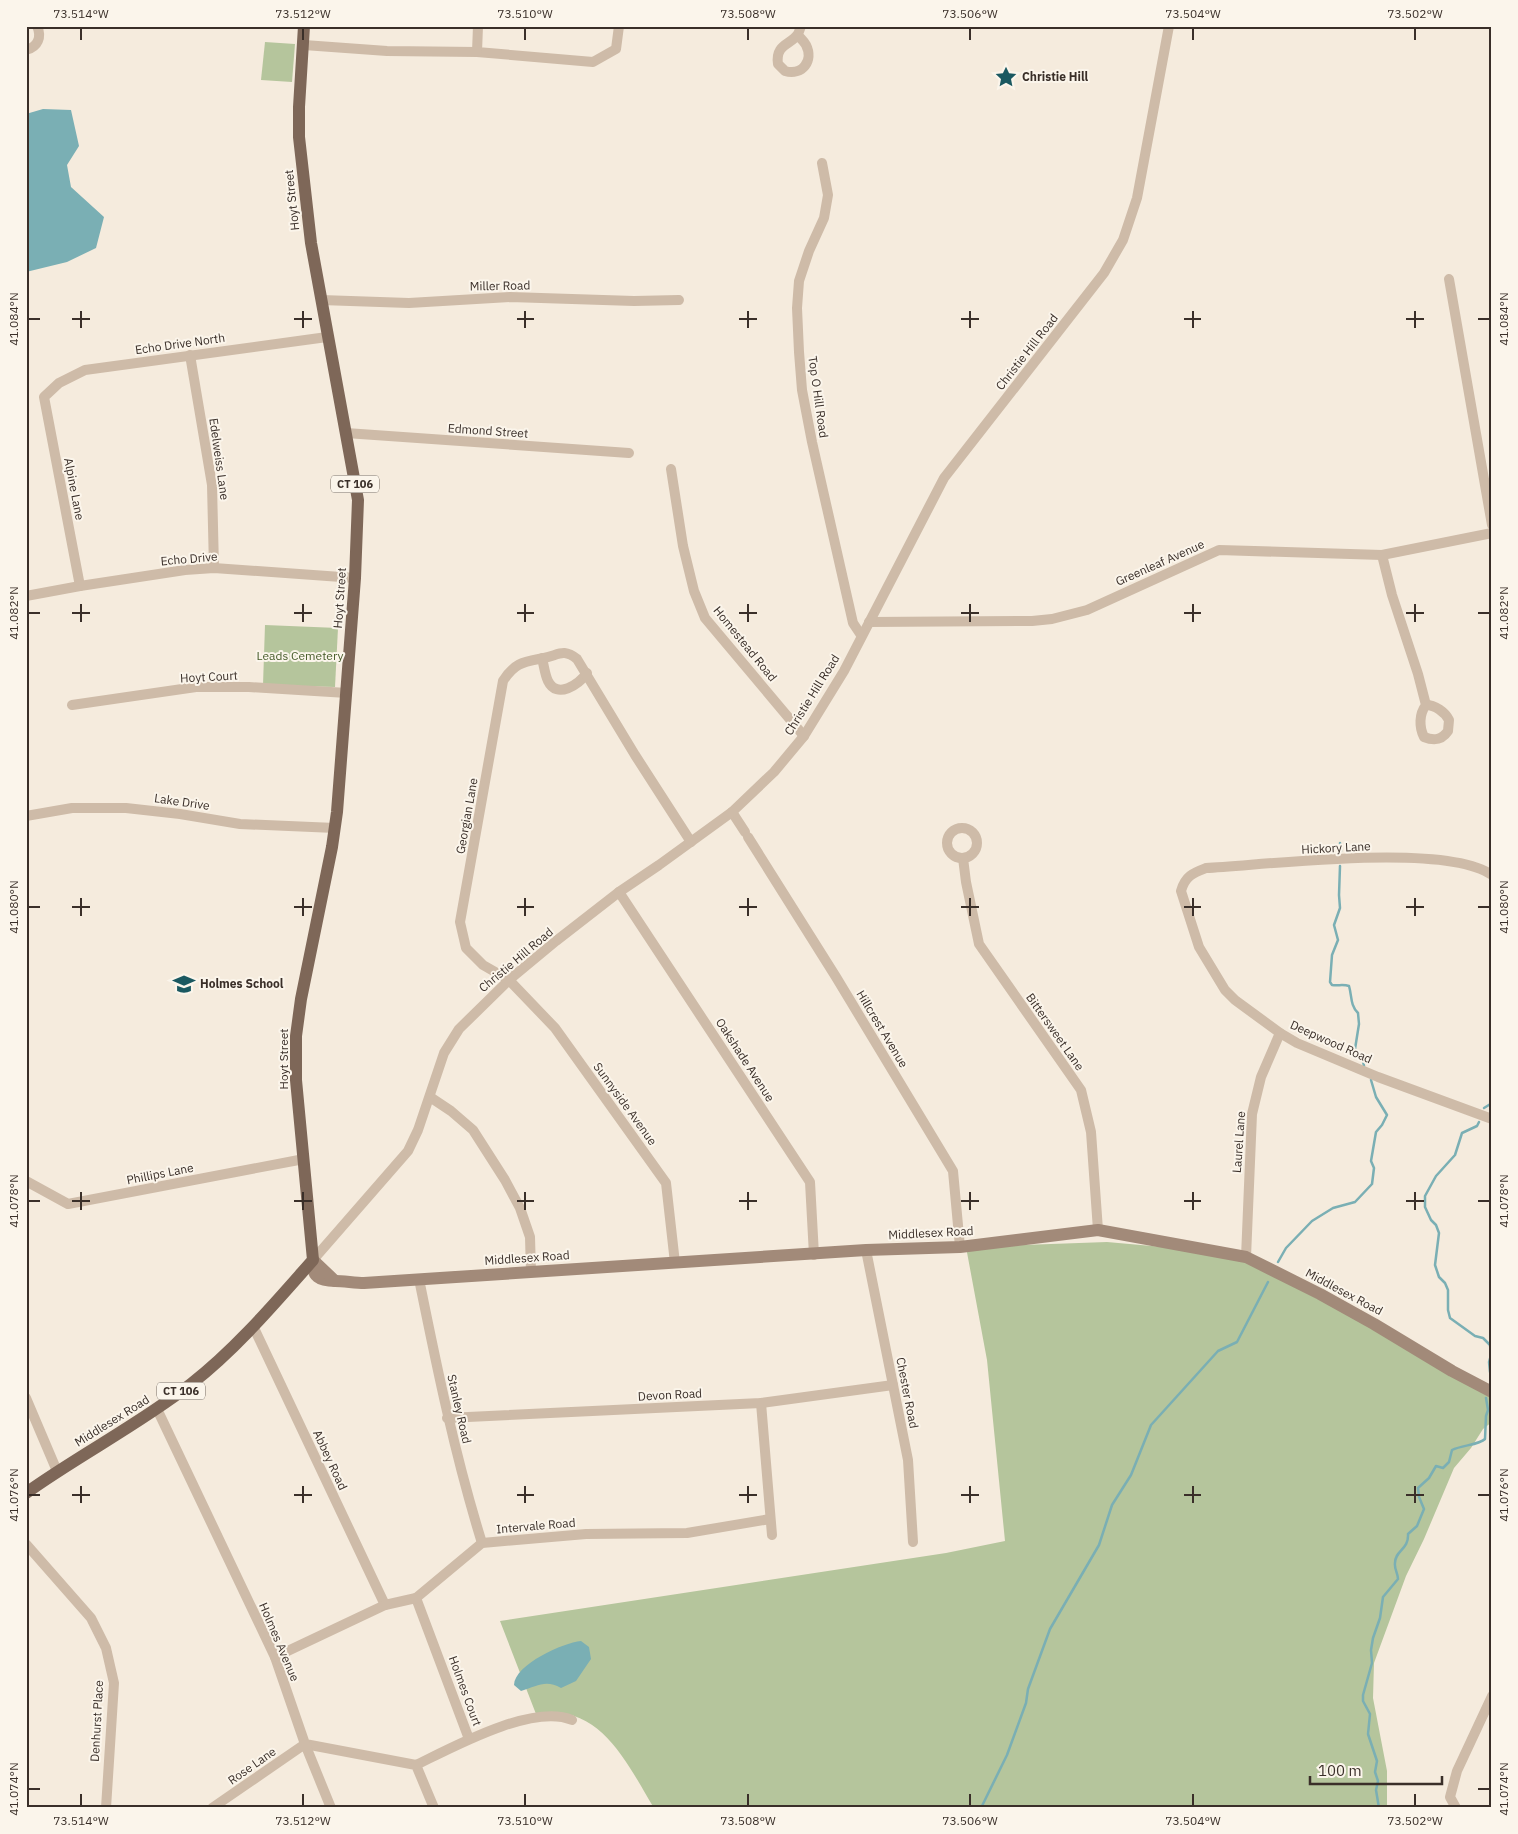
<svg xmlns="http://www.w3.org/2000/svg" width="1518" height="1834" font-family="'IBM Plex Sans',sans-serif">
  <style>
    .green { fill: #b5c59c }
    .water { fill: #7aafb4 }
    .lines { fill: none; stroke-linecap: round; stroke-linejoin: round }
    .stream { stroke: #7aafb4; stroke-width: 2.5 }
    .street { stroke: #cebba8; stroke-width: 10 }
    .secondary { stroke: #a28a79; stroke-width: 12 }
    .primary { stroke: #7e6758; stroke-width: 12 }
    .ticks { fill: none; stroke: #3a2f29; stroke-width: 2 }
    .labels { text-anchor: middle; stroke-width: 4; stroke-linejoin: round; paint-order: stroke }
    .shield { fill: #fbf5eb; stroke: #746a63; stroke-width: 1 }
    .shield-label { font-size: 11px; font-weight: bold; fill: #3a2f29 }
    .poi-label { font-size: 12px; font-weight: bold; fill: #3a2f29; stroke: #fbf5eb; text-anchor: start }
    .street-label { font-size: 12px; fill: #3a2f29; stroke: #fbf5eb }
    .park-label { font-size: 12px; fill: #465b2a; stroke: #fbf5eb }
    .neatline { fill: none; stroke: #3a2f29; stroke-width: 2 }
    .ticks-label { font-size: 12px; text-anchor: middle; fill: #3a2f29 }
  </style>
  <rect width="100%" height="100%" fill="#f5ebdd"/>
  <g class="green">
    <polygon points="265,42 295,44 292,82 261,80"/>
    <polygon points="265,625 338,628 335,687 263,685"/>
    <path d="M1107,1242l56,5 81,14 248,127v34l-9,7 -12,19 -17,20 -30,71 -18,37 -32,87 -1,35 14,73v37h-733c-28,-46 -54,-106 -118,-94l-36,-93 446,-68 59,-12 -18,-181 -21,-113z"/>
  </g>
  <g class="water">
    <polygon points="43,109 71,110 79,146 67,165 71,187 104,217 96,248 67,262 26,272 26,114"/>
    <path d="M581,1641l8,6 2,12 -15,22 -15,7c-15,-9 -24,-2 -40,3l-7,-6c1,-21 49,-42 67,-44z"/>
  </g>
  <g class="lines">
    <g class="stream">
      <polyline points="1340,843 1341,851"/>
      <path d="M1340,866l-1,29 1,13 -6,17 4,15 -6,15 -2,27 2,3c6,1 11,-1 17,1 3,10 1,19 9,27l1,11 -4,25 7,8 2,9"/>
      <polyline points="1484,1108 1492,1103"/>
      <polyline points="1479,1122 1477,1126 1462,1133 1455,1155 1436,1176 1425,1196 1425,1207 1431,1220 1436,1225 1439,1233 1435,1265 1439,1277 1445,1283 1448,1290 1448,1310 1450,1318 1475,1336 1483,1338 1490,1345 1491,1355 1489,1362 1490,1372 1492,1374"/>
      <polyline points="1278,1262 1286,1248 1312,1221 1333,1208 1355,1202 1372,1184 1374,1168 1371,1161 1376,1132 1382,1125 1387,1115 1376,1097 1371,1080"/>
      <polyline points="26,1793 28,1808"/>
      <polyline points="981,1808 1007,1755 1026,1703 1028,1689 1050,1629 1099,1545 1112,1505 1131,1475 1151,1425 1218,1351 1237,1342 1268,1282"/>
      <path d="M1379,1808l-3,-18 2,-9 -3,-9 2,-11 -9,-27 2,-20 -7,-13v-6l9,-32 -1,-13 2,-12 7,-20 3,-21 15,-18c0,-5 -4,-11 -3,-16 0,-13 14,-13 13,-29l9,-8 7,-17 -5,-12 -1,-9 11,-10 7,-12 7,2 6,-6 3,-12c10,-5 27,-5 33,-11l1,-23 2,-6 -2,-12"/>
    </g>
    <g class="street">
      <polyline points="478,26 477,52 593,62 616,49 619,26"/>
      <path d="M798,35c2,3 6,6 8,10 8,16 -4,31 -21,26l-7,-7c-3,-20 13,-19 20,-30 1,-2 2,-5 3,-8"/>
      <polyline points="304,45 387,51 477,52"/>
      <path d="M26,50c12,-3 16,-13 11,-24"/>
      <polyline points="822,163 828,195 824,218 809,251 799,281 797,308 799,352 802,390 812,442 853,623 861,635"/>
      <polyline points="1449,279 1492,525"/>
      <polyline points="321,300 409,303 510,297 634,301 679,300"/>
      <polyline points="190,355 212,485 214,568"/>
      <polyline points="346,433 629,453"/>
      <polyline points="671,469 683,546 694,591 705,618 804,736"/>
      <path d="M1382,555l10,40 26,79 8,31c9,0 19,7 23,15l-1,11c-6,9 -14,10 -24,6 -5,-10 -5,-23 2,-32"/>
      <polyline points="80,586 44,397 59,383 85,370 327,337"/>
      <polyline points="26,596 80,586 185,570 214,568 355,578"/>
      <polyline points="869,622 1032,621 1052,619 1087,610 1219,550 1382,555 1492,533"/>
      <path d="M542,658c2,8 3,17 6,23 9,19 31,3 39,-8"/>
      <polyline points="72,705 196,687 249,687 347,693"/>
      <polyline points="732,812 745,832"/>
      <polyline points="26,816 72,808 126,808 180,814 240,824 335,828"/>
      <circle cx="962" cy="843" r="15"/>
      <polyline points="748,837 836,977 953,1171 960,1247"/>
      <polyline points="963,858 966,882 979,944 1081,1090 1091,1132 1098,1230"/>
      <path d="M1492,875c-46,-33 -225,-10 -286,-7 -13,5 -21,8 -25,23l18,56 26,43 10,10 45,33 17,10 81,34 114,42"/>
      <polyline points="619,892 810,1182 814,1255"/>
      <polyline points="430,1097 451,1111 473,1130 505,1180 520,1208 530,1237 531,1272"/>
      <polyline points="26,1181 68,1204 304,1159"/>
      <polyline points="866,1250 908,1460 913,1542"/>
      <polyline points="1246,1257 1252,1114 1261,1077 1280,1033"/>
      <polyline points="313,1260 408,1151 418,1130 444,1053 459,1029 509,980 556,941 619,892 659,865 732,812 774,772 804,736 844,671 944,478 1104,273 1123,240 1137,198 1169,26"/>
      <path d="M675,1263l-9,-80 -111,-155 -46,-48 -26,-15 -17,-17 -6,-26 43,-241c12,-19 21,-19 41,-23 15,-3 19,-10 33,1l58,96 56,87"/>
      <path d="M419,1279c18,89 36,177 63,264"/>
      <polyline points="253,1326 385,1605"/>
      <polyline points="26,1398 57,1471"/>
      <polyline points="761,1403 772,1535"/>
      <polyline points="157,1409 275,1657 305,1744 416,1765 434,1808"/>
      <polyline points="447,1418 761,1403 893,1385"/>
      <polyline points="26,1544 91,1618 106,1648 114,1683 106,1808"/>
      <polyline points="416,1598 469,1739"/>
      <polyline points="275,1657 385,1605 416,1598 482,1543 586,1534 687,1533 770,1519"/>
      <path d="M416,1765c37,-18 117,-62 156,-45"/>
      <polyline points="212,1808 305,1744 331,1808"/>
      <polyline points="1456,1808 1450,1797 1457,1771 1492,1696"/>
    </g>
    <g class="secondary">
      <path d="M313,1260c-2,17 7,21 22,21 9,0 20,2 29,2l502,-33 94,-3 138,-17 148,27 74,37 54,30 78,47 40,21"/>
      <polyline points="313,1260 335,1281"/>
    </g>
    <path class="primary" d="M26,1493c53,-38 112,-68 165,-109 45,-35 84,-81 122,-124l-17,-180v-44l5,-37 31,-152 5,-35 18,-234 3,-78 -47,-257 -12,-106v-30l5,-81"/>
  </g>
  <path class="ticks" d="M81,28v12M303,28v12M525,28v12M748,28v12M970,28v12M1193,28v12M1415,28v12M81,311v17M303,311v17M525,311v17M748,311v17M970,311v17M1193,311v17M1415,311v17M28,319h12M72,319h18M294,319h18M517,319h17M739,319h18M961,319h18M1184,319h17M1406,319h18M1478,319h12M81,604v18M303,604v18M525,604v18M748,604v18M970,604v18M1193,604v18M1415,604v18M28,613h12M72,613h18M294,613h18M517,613h17M739,613h18M961,613h18M1184,613h17M1406,613h18M1478,613h12M81,898v18M303,898v18M525,898v18M748,898v18M970,898v18M1193,898v18M1415,898v18M28,907h12M72,907h18M294,907h18M517,907h17M739,907h18M961,907h18M1184,907h17M1406,907h18M1478,907h12M81,1192v18M303,1192v18M525,1192v18M748,1192v18M970,1192v18M1193,1192v18M1415,1192v18M28,1201h12M72,1201h18M294,1201h18M517,1201h17M739,1201h18M961,1201h18M1184,1201h17M1406,1201h18M1478,1201h12M81,1486v17M303,1486v17M525,1486v17M748,1486v17M970,1486v17M1193,1486v17M1415,1486v17M28,1495h12M72,1495h18M294,1495h18M517,1495h17M739,1495h18M961,1495h18M1184,1495h17M1406,1495h18M1478,1495h12M28,1789h12M1478,1789h12M81,1794v12M303,1794v12M525,1794v12M748,1794v12M970,1794v12M1193,1794v12M1415,1794v12"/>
  <defs>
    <g id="sight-bare" transform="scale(1.725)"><path d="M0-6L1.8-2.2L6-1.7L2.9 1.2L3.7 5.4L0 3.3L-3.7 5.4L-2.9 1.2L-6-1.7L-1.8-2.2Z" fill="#1a5860" stroke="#fbf5eb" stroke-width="2.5" paint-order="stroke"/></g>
    <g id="school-bare" transform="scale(1.725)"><path d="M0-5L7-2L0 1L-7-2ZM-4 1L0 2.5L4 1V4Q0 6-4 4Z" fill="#1a5860" stroke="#fbf5eb" stroke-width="2.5" paint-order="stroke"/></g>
  </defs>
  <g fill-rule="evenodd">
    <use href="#sight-bare" x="1006" y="77"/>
    <use href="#school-bare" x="184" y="984"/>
  </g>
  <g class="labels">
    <g class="shield">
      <rect x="331" y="475.5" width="48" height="17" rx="4"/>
      <rect x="157" y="1382.5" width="48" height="17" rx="4"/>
    </g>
    <g class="shield-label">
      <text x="355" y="488">CT 106</text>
      <text x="181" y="1395">CT 106</text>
    </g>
    <g class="poi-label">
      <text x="1022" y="81">Christie Hill</text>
      <text x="200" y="988">Holmes School</text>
    </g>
    <g class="street-label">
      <text transform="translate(292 200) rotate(-96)" y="4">Hoyt Street</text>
      <text transform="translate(500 286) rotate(-1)" y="4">Miller Road</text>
      <text transform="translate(180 344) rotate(-8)" y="4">Echo Drive North</text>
      <text transform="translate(1027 352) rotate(-52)" y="4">Christie Hill Road</text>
      <text transform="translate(818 397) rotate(82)" y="4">Top O Hill Road</text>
      <text transform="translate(488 431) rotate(4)" y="4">Edmond Street</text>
      <text transform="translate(219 459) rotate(82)" y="4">Edelweiss Lane</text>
      <text transform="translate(74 489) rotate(79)" y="4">Alpine Lane</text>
      <text transform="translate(189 559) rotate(-5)" y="4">Echo Drive</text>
      <text transform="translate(1160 563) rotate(-24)" y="4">Greenleaf Avenue</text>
      <text transform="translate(340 598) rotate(-86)" y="4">Hoyt Street</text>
      <text transform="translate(745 644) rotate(51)" y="4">Homestead Road</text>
      <text transform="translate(209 677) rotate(-3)" y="4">Hoyt Court</text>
      <text transform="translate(812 695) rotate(-58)" y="4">Christie Hill Road</text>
      <text transform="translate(182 802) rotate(8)" y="4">Lake Drive</text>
      <text transform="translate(467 816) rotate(-80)" y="4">Georgian Lane</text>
      <text transform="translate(1336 848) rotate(-3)" y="4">Hickory Lane</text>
      <text transform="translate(516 960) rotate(-40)" y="4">Christie Hill Road</text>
      <text transform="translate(882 1029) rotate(59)" y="4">Hillcrest Avenue</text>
      <text transform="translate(1055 1032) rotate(55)" y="4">Bittersweet Lane</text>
      <text transform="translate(1331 1042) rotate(24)" y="4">Deepwood Road</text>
      <text transform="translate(284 1059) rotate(-90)" y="4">Hoyt Street</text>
      <text transform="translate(745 1060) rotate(57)" y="4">Oakshade Avenue</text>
      <text transform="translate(625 1104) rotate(54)" y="4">Sunnyside Avenue</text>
      <text transform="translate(1239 1142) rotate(-86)" y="4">Laurel Lane</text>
      <text transform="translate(160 1174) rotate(-11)" y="4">Phillips Lane</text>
      <text transform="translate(931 1233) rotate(-3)" y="4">Middlesex Road</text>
      <text transform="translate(527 1258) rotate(-4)" y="4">Middlesex Road</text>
      <text transform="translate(1344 1292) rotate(28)" y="4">Middlesex Road</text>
      <text transform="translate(907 1393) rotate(79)" y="4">Chester Road</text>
      <text transform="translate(670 1395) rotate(-3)" y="4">Devon Road</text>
      <text transform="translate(459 1409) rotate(77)" y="4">Stanley Road</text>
      <text transform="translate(112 1421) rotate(-32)" y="4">Middlesex Road</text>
      <text transform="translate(330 1460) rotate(65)" y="4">Abbey Road</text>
      <text transform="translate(536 1526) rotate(-5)" y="4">Intervale Road</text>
      <text transform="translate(279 1642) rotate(67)" y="4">Holmes Avenue</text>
      <text transform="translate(465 1691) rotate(70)" y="4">Holmes Court</text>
      <text transform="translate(97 1721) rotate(-87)" y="4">Denhurst Place</text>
      <text transform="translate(252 1766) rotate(-35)" y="4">Rose Lane</text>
    </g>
    <g class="park-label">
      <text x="300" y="660">Leads Cemetery</text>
    </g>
  </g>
  <rect width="1518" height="1834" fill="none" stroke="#fbf5eb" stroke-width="55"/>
  <path d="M1310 1776v8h132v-8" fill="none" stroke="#3a2f29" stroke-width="2.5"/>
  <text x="1318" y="1776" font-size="15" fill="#3a2f29" stroke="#fbf5eb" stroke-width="4" paint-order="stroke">100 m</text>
  <rect x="28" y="28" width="1462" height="1778" class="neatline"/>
  <g class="ticks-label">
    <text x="81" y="18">73.514°W</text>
    <text x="303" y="18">73.512°W</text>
    <text x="525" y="18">73.510°W</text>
    <text x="748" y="18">73.508°W</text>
    <text x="970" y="18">73.506°W</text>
    <text x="1193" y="18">73.504°W</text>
    <text x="1415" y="18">73.502°W</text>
    <text transform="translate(14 319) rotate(-90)" y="4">41.084°N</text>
    <text transform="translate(1504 319) rotate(-90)" y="4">41.084°N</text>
    <text transform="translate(14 613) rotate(-90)" y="4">41.082°N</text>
    <text transform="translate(1504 613) rotate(-90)" y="4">41.082°N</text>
    <text transform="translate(14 907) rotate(-90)" y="4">41.080°N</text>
    <text transform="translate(1504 907) rotate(-90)" y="4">41.080°N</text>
    <text transform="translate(14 1201) rotate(-90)" y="4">41.078°N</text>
    <text transform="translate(1504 1201) rotate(-90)" y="4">41.078°N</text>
    <text transform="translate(14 1495) rotate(-90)" y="4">41.076°N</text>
    <text transform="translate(1504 1495) rotate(-90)" y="4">41.076°N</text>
    <text transform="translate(14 1789) rotate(-90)" y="4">41.074°N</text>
    <text transform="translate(1504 1789) rotate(-90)" y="4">41.074°N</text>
    <text x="81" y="1825">73.514°W</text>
    <text x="303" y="1825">73.512°W</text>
    <text x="525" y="1825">73.510°W</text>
    <text x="748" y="1825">73.508°W</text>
    <text x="970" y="1825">73.506°W</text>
    <text x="1193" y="1825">73.504°W</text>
    <text x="1415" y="1825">73.502°W</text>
  </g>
</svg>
